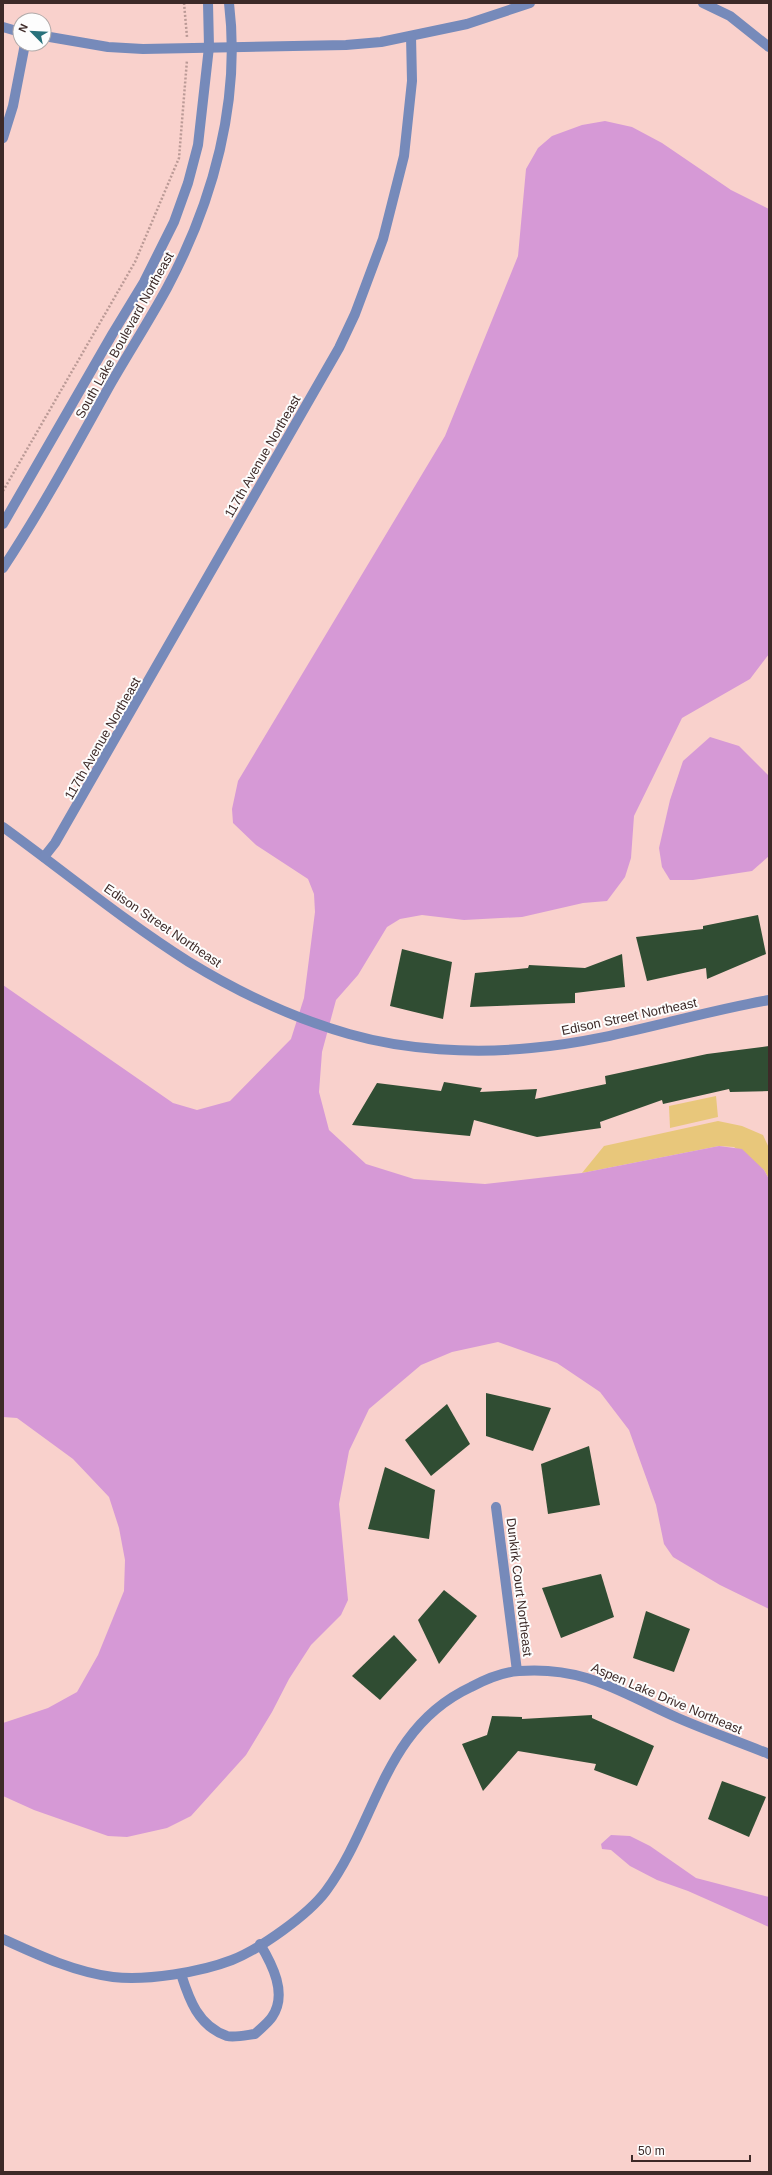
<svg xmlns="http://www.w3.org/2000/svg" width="772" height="2175" font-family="Helvetica,sans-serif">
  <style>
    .green { fill: #e8c77b }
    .water { fill: #d699d6 }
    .building { fill: #304d33 }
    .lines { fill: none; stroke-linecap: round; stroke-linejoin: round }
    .path { stroke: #bb9a96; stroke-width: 2.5; stroke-dasharray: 2 2; stroke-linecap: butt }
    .minor { stroke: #768aba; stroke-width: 10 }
    .labels { text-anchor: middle; stroke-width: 4; stroke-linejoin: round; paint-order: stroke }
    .street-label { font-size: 13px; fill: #3d2a28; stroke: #fdfdfd }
  </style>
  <rect width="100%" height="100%" fill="#f9d1cc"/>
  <g class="green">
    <polygon points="716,1096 718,1117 670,1128 669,1106"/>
    <polygon points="718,1121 742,1126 763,1135 769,1148 769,1179 764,1170 734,1147 719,1146 582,1173 604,1146"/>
  </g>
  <g class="water">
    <polygon points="605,121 632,127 662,143 731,190 769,209 769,654 750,679 682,718 634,816 631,858 625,877 607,901 583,903 522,917 464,920 422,915 400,919 387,927 358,975 336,1000 322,1052 319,1092 329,1130 366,1164 414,1179 485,1184 582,1173 719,1146 742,1149 764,1170 769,1179 769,1609 720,1585 673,1557 664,1544 656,1505 629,1430 600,1392 557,1363 498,1342 452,1352 421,1365 369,1409 349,1451 339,1504 348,1600 341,1615 311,1645 289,1679 272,1712 246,1755 191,1816 167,1828 127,1837 108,1836 34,1810 3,1796 3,1723 48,1708 77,1692 98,1655 124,1591 125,1560 119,1528 109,1497 73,1459 17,1418 3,1417 3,985 173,1103 197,1110 230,1101 291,1039 304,998 315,912 314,894 308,879 256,845 233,823 232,809 238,781 445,436 518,256 526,169 538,148 552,136 582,125"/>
    <polygon points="710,737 739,746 769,776 769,856 752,871 693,880 670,880 662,867 659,848 670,800 683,761"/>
    <polygon points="611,1835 630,1836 650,1846 696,1878 769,1897 769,1927 688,1891 657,1880 630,1866 611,1850 602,1849 601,1844"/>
  </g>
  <g class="building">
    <polygon points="758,915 766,954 707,979 706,968 647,981 636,937 703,929 703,926"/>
    <polygon points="402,949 452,962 443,1019 390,1006"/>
    <polygon points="622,954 625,987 575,993 575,1003 470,1007 475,973 528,968 529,965 585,968"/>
    <polygon points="769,1046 769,1091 730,1092 729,1089 663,1104 662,1100 600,1122 601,1128 537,1137 474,1120 470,1136 352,1125 377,1083 441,1091 444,1082 482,1088 480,1092 537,1089 535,1099 606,1084 605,1076 707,1054"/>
    <polygon points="486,1393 551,1408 533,1451 486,1436"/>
    <polygon points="447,1404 470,1444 431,1476 405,1440"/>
    <polygon points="589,1446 600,1505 548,1514 541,1464"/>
    <polygon points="385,1467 435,1490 429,1539 368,1529"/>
    <polygon points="601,1574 614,1617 561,1638 542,1588"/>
    <polygon points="444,1590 477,1616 439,1664 418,1620"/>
    <polygon points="646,1611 690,1629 674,1672 633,1658"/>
    <polygon points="394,1635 417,1660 380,1700 352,1676"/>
    <polygon points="592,1715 592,1718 654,1746 637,1786 594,1770 596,1764 518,1751 483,1791 462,1744 487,1735 492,1716 522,1717 522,1719"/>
    <polygon points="722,1781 766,1797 749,1837 708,1819"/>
  </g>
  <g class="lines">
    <g class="path">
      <polyline points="184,3 187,37"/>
      <polyline points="3,491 135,262 179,158 187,60"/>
    </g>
    <g class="minor">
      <polyline points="703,3 730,16 769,47"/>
      <polyline points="3,27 20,32"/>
      <polyline points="44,36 108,47 143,49 346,45 381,42 467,24 530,3"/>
      <polyline points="3,138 13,106 25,44"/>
      <polyline points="3,524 113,333 144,282 174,222 188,183 198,145 209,47 208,3"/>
      <path d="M3,568c39,-59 73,-122 107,-183 19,-33 39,-64 57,-97 46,-86 74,-187 62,-285"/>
      <path d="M3,827c62,45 121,94 186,135 49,30 104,56 160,72 56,16 124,20 182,14 81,-7 158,-34 238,-48"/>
      <polyline points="44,857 55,843 339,348 355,314 383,239 404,156 412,81 411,36"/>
      <polyline points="496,1507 517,1671"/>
      <path d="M3,1939c35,16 71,33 110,38 34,4 88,-5 119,-17 28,-11 76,-45 94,-69 52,-71 57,-163 145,-204 15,-8 32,-15 48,-16 67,-5 102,22 159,47 30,13 61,24 91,36"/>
      <path d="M181,1974c8,25 17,52 46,62 7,2 20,-1 28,-2 5,-5 13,-11 17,-17 16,-23 0,-53 -12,-73"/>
    </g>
  </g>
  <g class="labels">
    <g class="street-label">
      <text transform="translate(124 335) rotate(-61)" y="5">South Lake Boulevard Northeast</text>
      <text transform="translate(262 456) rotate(-60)" y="5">117th Avenue Northeast</text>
      <text transform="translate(102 738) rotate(-60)" y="5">117th Avenue Northeast</text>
      <text transform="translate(163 925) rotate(34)" y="5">Edison Street Northeast</text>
      <text transform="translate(629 1016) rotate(-12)" y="5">Edison Street Northeast</text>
      <text transform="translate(520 1587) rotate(83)" y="5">Dunkirk Court Northeast</text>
      <text transform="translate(667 1698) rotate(23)" y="5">Aspen Lake Drive Northeast</text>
    </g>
  </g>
  <rect width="772" height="2175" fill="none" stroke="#3d2a28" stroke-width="8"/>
  <g transform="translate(32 32) rotate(294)"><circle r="19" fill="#fdfdfd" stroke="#b0a9a8"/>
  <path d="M0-3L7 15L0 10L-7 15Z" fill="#28717b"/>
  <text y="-6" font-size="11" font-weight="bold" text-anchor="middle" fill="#3d2a28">N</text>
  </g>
  <path d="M632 2155v6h118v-6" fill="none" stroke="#3d2a28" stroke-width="2"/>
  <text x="638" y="2155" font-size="12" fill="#3d2a28" stroke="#fdfdfd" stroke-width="3" paint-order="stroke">50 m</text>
</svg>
